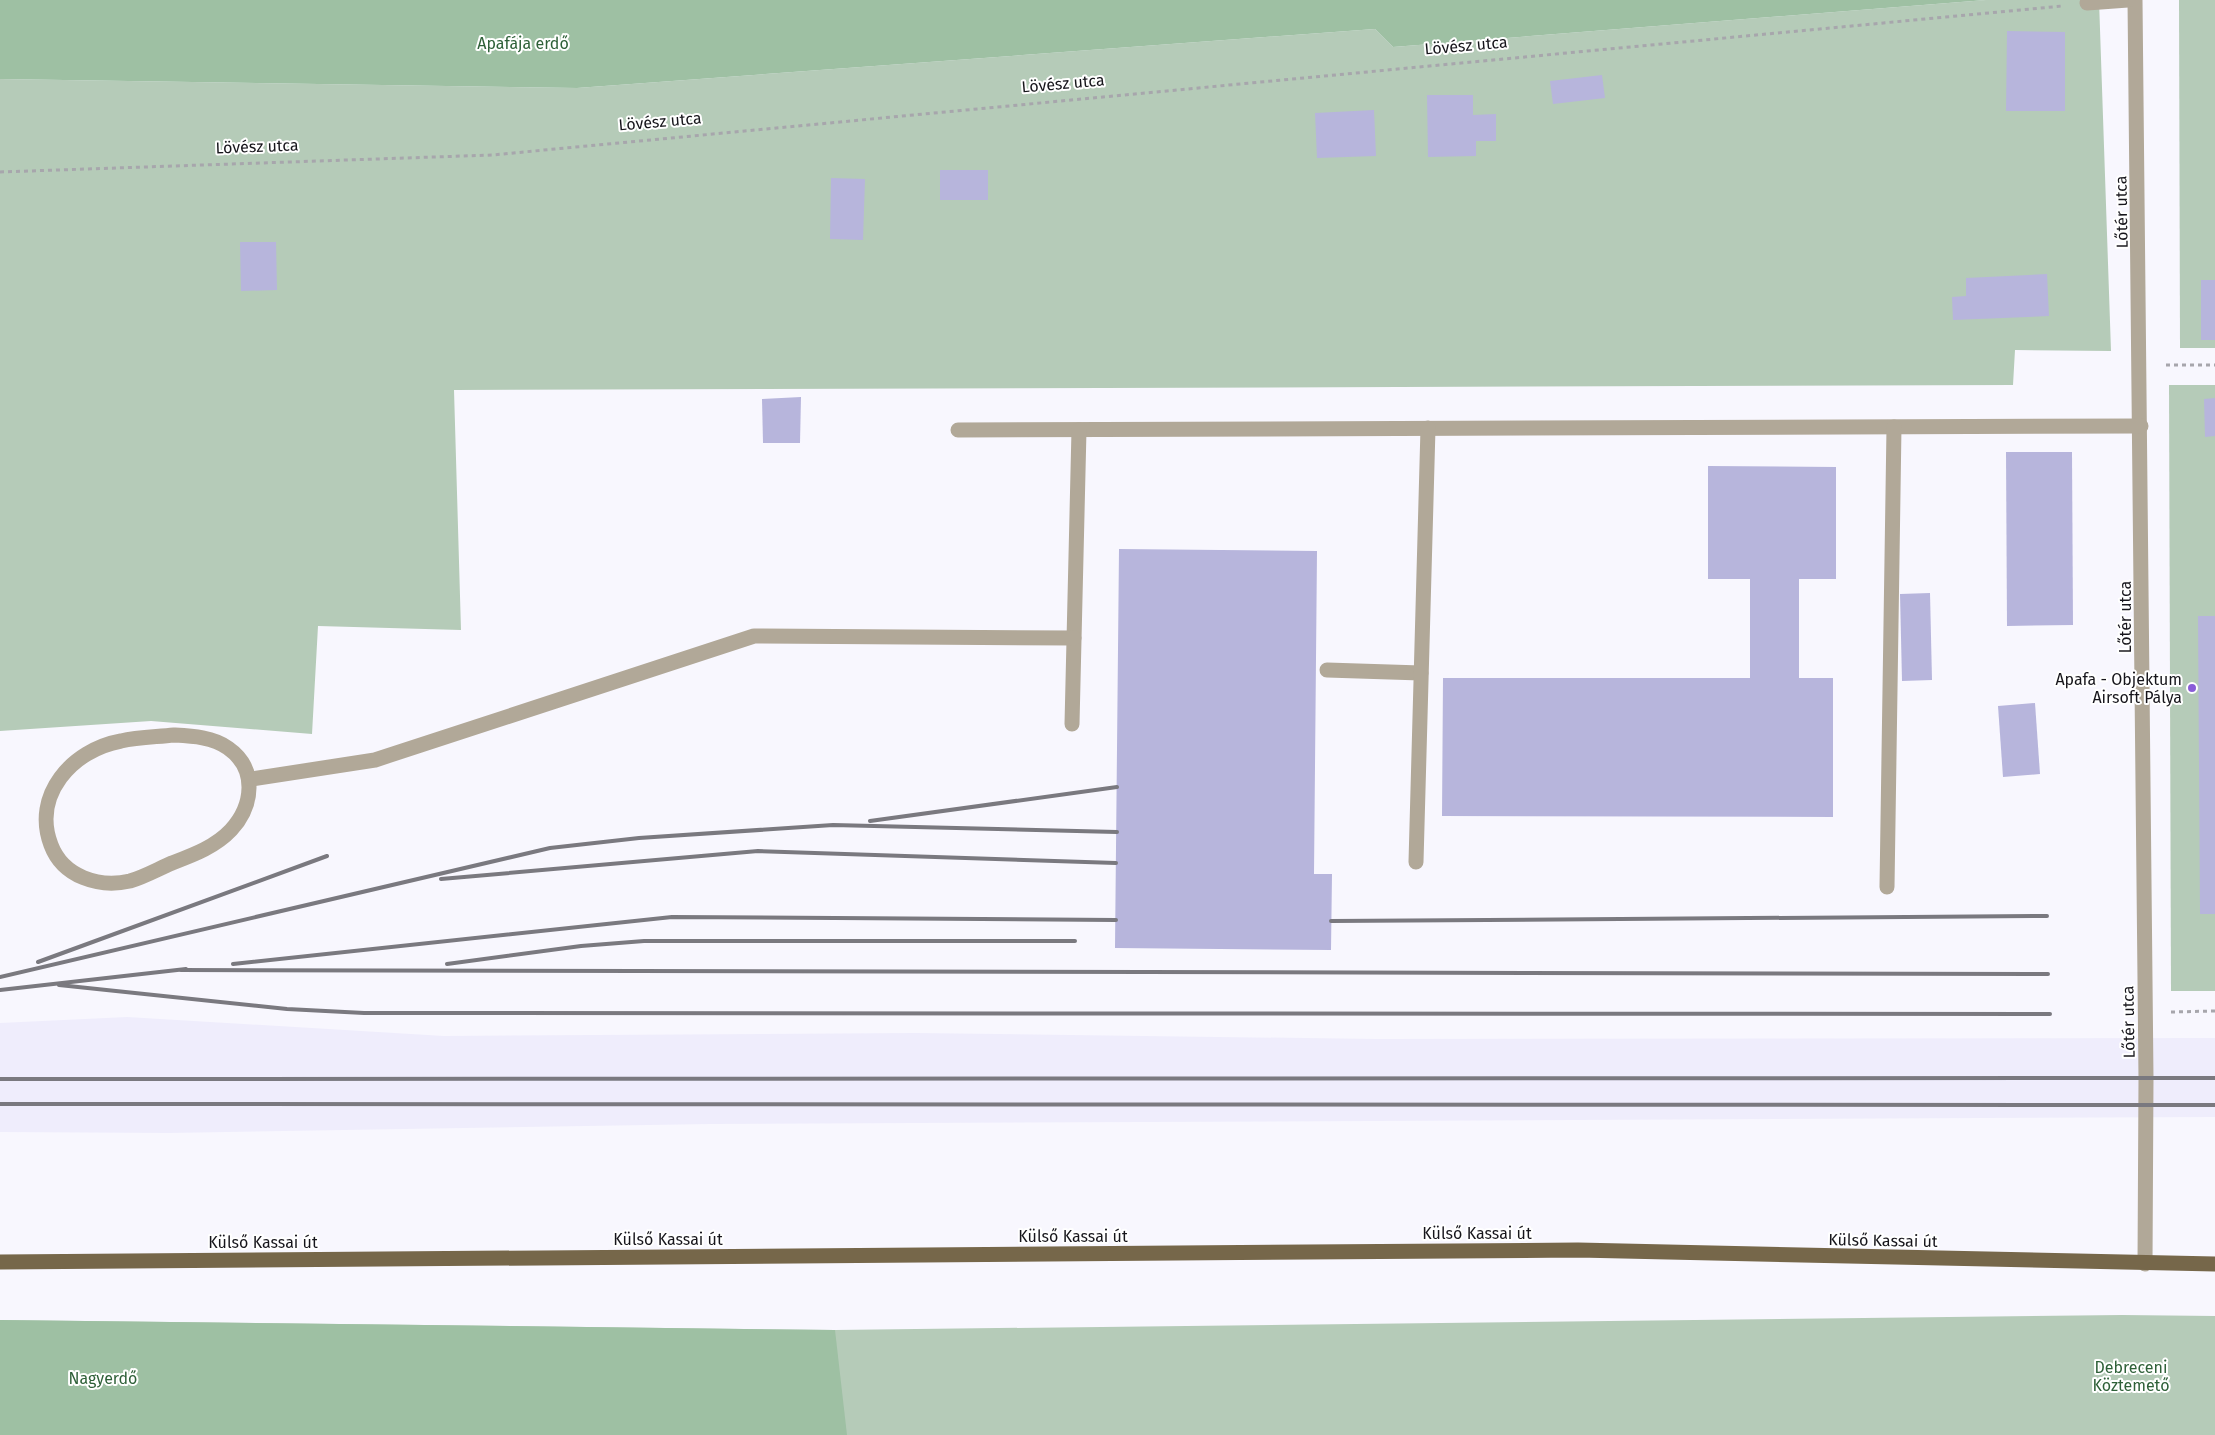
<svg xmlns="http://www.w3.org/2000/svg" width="2215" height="1435" font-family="'Fira Sans',sans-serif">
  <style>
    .built { fill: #efedfc }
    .green { fill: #b5cbb8 }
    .forest { fill: #9ec0a3 }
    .building { fill: #b7b5dc }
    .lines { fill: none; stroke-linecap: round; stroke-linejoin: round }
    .path { stroke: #a7a6ac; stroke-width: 3; stroke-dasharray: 4 4; stroke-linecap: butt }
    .minor { stroke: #b1a898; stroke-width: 15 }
    .major { stroke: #76674a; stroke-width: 15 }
    .rail { stroke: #7a797f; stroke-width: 4 }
    .poi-dot { fill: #8a5dd7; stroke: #fff; stroke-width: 2 }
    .labels { text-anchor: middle; stroke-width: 4; stroke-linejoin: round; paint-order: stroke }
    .park-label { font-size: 16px; fill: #2e6038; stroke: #fff }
    .street-label { font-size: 16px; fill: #16151b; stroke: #fff }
    .poi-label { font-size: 16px; fill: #16151b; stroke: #fff; text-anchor: end }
  </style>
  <rect width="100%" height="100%" fill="#f8f7fe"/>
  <polygon class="built" points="127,1017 444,1036 915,1033 1377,1039 2215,1038 2215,1117 711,1124 169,1133 0,1132 0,1023"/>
  <g class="green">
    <polygon points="1986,0 2099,0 2111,351 2015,350 2013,385 454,390 461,630 318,626 312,734 151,721 0,731 0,79 577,88 1375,29 1393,47"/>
    <polygon points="2179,0 2215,0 2215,348 2180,348"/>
    <polygon points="2169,385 2215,385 2215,991 2171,991"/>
    <polygon points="2122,1315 2215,1316 2215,1435 0,1435 0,1320 835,1330"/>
  </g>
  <g class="forest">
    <polygon points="0,0 1986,0 1393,47 1375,29 577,88 0,79"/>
    <polygon points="0,1320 835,1330 847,1435 0,1435"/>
  </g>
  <g class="building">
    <polygon points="2007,31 2065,32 2065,111 2006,111"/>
    <polygon points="1602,75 1605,98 1553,104 1550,81"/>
    <polygon points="1427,95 1473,95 1473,115 1496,114 1496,141 1476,141 1476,156 1428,157"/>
    <polygon points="1374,110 1376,156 1317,158 1315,113"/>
    <rect x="940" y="170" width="48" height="30"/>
    <polygon points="831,178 865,179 863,240 830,239"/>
    <polygon points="240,242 276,242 277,290 241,291"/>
    <polygon points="2047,274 2049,316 1953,320 1952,297 1966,296 1966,278"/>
    <rect x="2201" y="280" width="14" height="60"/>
    <polygon points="801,397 800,443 763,443 762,399"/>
    <polygon points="2215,398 2215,436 2205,437 2204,399"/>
    <polygon points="2006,452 2072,452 2073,625 2007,626"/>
    <polygon points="1708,466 1836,467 1836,579 1799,579 1799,678 1833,678 1833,817 1442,816 1443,678 1750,678 1750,579 1708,579"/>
    <polygon points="1119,549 1317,551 1314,874 1332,874 1331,950 1115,948"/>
    <polygon points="1930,593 1932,680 1902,681 1900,594"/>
    <polygon points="2198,616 2215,616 2215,914 2200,914"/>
    <polygon points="2035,703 2040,774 2003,777 1998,706"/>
  </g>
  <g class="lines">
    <g class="path">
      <polyline points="0,172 492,155 2062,6"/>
      <polyline points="2166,365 2215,365"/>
      <polyline points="2171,1012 2215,1011"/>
    </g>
    <g class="minor">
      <polyline points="2135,0 2146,1078 2145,1264"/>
      <polyline points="2087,3 2128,0"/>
      <polyline points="958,430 2141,426"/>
      <polyline points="1327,670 1421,673"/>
      <polyline points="1072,724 1079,430"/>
      <path d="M174,735c18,1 39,2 54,13 30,21 25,58 3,82 -16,17 -38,25 -59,33 -14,6 -28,14 -42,18 -31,7 -67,-4 -79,-36 -19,-50 21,-95 70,-104 17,-4 35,-4 53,-6z"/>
      <polyline points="251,779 375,760 754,636 1074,638"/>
      <polyline points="1416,862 1428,428"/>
      <polyline points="1887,887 1894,427"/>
    </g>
    <polyline class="major" points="0,1262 1578,1250 2215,1264"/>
    <g class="rail">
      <polyline points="870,821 1117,787"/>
      <polyline points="441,879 758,851 1116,863"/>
      <polyline points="1331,921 2047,916"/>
      <polyline points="38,962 327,856"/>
      <polyline points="233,964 672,917 1116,920"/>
      <polyline points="447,964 581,946 644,941 1075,941"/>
      <polyline points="181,970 2048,974"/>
      <polyline points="0,977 550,848 639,838 833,825 1117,832"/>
      <polyline points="59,985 287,1009 364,1013 2050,1014"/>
      <polyline points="0,990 186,969"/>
      <polyline points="0,1079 2215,1078"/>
      <polyline points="0,1104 2215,1105"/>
    </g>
  </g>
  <circle class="poi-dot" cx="2192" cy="688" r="5"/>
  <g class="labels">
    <g class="park-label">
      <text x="523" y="49">Apafája erdő</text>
      <text x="2131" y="1373">Debreceni<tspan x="2131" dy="18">Köztemető</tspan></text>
      <text x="103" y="1384">Nagyerdő</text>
    </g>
    <g class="street-label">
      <text transform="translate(1466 45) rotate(-5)" y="6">Lövész utca</text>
      <text transform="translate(1063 83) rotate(-5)" y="6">Lövész utca</text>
      <text transform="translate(660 121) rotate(-5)" y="6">Lövész utca</text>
      <text transform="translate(257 146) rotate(-2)" y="6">Lövész utca</text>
      <text transform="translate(2121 212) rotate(-91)" y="6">Lőtér utca</text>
      <text transform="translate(2125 617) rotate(-90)" y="6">Lőtér utca</text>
      <text transform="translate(2128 1022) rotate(-91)" y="6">Lőtér utca</text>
      <text x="1477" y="1239">Külső Kassai út</text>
      <text x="1073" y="1242">Külső Kassai út</text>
      <text x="668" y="1245">Külső Kassai út</text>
      <text transform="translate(1883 1240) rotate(1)" y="6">Külső Kassai út</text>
      <text x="263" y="1248">Külső Kassai út</text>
    </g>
    <g class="poi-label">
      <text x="2182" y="685">Apafa - Objektum<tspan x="2182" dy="18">Airsoft Pálya</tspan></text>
    </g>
  </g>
</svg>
